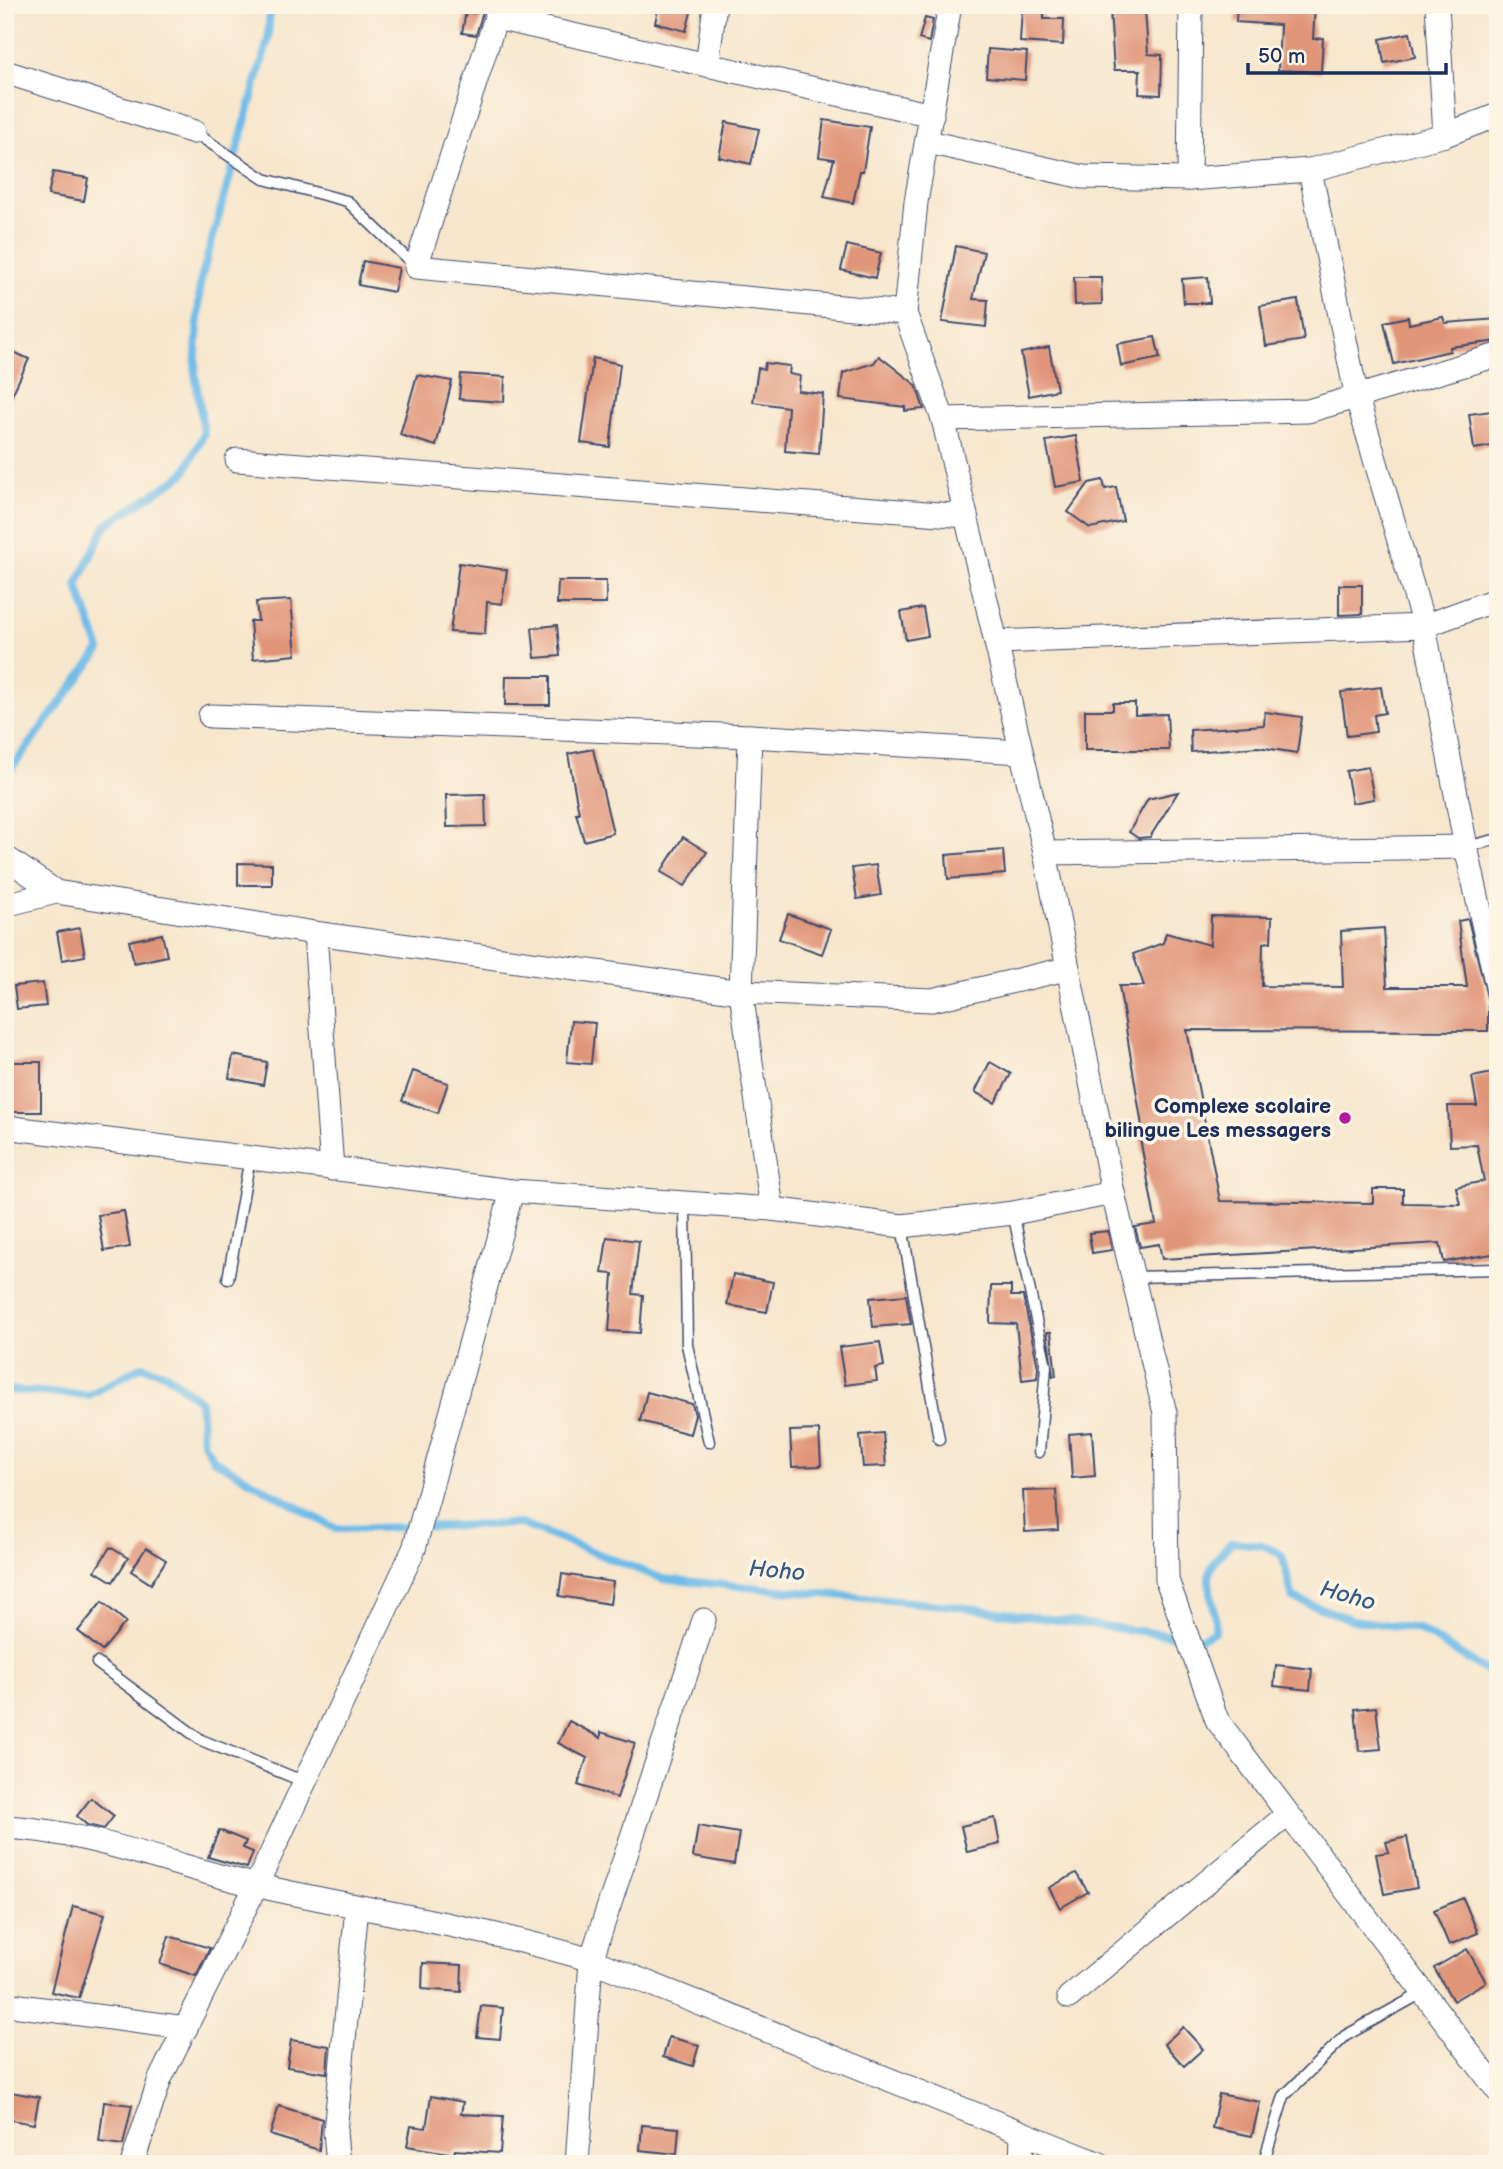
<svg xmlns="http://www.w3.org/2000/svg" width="1503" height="2169" font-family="'Balsamiq Sans',sans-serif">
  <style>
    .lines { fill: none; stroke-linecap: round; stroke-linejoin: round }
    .stream { stroke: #6ebbe8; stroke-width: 8 }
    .building { fill: #e09478 }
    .service-casing { stroke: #3c4a6e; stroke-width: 13 }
    .minor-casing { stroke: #3c4a6e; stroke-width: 25 }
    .service { stroke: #fff; stroke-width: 10 }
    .minor { stroke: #fff; stroke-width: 23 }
    .poi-dot { fill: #b5179e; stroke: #fcf5e5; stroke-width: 2.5 }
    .labels { text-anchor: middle; stroke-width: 7; stroke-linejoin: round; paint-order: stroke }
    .poi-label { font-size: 21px; font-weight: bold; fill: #1b2f5e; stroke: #fcf5e5; text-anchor: end }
    .water-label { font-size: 23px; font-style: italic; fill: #345987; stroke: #fcf5e5 }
  </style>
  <rect width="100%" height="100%" fill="#fcf5e5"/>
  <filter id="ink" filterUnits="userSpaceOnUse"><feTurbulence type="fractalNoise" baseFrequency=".0143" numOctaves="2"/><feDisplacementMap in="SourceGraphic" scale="14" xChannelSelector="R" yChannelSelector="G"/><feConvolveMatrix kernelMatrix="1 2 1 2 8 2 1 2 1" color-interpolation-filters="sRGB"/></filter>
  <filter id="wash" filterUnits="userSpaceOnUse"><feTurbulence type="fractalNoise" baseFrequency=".00686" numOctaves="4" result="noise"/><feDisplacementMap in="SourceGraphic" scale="28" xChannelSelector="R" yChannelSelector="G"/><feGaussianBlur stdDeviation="1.57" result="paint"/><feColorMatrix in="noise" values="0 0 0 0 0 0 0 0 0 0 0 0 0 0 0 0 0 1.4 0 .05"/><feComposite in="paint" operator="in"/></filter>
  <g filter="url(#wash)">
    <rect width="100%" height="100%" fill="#f6e6cc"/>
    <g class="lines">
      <g class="stream">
        <polyline points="5,777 100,650 77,585 106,525 184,474 204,434 195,373 200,283 268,40 270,5"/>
        <path d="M5,1390l84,5 53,-29 24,8 34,27 3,41 11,18 122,69 185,-5 142,55 289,27 247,33 16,-8c3,-43 -24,-52 17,-89l31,3 19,10 11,43 60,22 65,9 80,49"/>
      </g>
    </g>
    <g id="blocks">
      <g class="building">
        <polygon points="476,5 485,5 476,35 462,33 466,11 474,13"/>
        <polygon points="659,5 693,5 686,31 655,23"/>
        <polygon points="1237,5 1315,5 1313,39 1323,38 1321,72 1278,70 1280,25 1236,22"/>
        <polygon points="1022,8 1044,10 1044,19 1064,19 1063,45 1020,42"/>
        <polygon points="1145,8 1148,54 1162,55 1161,95 1139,94 1140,70 1114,70 1110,10"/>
        <polygon points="925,18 933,20 929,42 919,39"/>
        <polygon points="1410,33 1415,57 1384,63 1380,39"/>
        <polygon points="988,49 1027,52 1025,80 986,77"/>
        <polygon points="824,120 870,127 863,171 860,171 853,203 824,197 834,159 819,157"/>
        <polygon points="726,122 759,129 751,164 719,157"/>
        <polygon points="53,172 88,178 84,201 48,195"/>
        <polygon points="847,245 881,253 875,278 841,270"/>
        <polygon points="956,246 984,252 973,299 988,300 986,327 942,322"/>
        <polygon points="363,261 399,268 394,292 358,285"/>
        <polygon points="1074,277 1101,277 1102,304 1075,305"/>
        <polygon points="1208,277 1210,303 1184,303 1182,279"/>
        <polygon points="1298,300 1304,340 1266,346 1260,306"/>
        <polygon points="1408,317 1409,324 1443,317 1445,323 1498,319 1498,341 1450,347 1450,351 1394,364 1384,322"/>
        <polygon points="1155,337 1160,358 1121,366 1117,344"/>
        <polygon points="1049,347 1057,390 1029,396 1021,353"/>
        <polygon points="5,348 29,359 5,410"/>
        <polygon points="879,356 916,385 924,409 905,411 905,407 840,399 843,373 874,363"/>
        <polygon points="593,358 620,364 610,447 581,443"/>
        <polygon points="765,363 790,366 789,374 800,376 798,391 823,394 819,454 785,451 788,407 753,402 758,368 764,370"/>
        <polygon points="461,374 505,377 504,402 459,399"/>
        <polygon points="417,375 452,381 436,446 400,435"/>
        <polygon points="1491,411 1497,445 1474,449 1469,414"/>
        <polygon points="1076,436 1084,482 1055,487 1046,441"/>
        <polygon points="1103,480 1105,489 1116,487 1123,521 1090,528 1068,512 1089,483"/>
        <polygon points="459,563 507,570 502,604 487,602 485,634 450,632"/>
        <polygon points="558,581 606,581 606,604 557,604"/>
        <polygon points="1339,585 1362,585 1362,614 1339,615"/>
        <polygon points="291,600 296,655 253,659 250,621 258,621 256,602"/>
        <polygon points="923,608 928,636 906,640 901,612"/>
        <polygon points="557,625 560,656 535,658 532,628"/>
        <polygon points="506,676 550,676 550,705 505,705"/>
        <polygon points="1381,687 1385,713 1374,715 1376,732 1347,736 1341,692"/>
        <polygon points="1113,703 1135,703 1135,715 1167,714 1169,750 1085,750 1085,710 1113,710"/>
        <polygon points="1265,712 1302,717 1297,753 1258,747 1191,752 1190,730 1264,725"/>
        <polygon points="593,749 613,833 584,841 576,813 579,813 568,754"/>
        <polygon points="1368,767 1374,799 1352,803 1346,771"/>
        <polygon points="1178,792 1150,837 1138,838 1129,832 1148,799"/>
        <polygon points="485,794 486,826 447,827 446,795"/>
        <polygon points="683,837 707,852 685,886 661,872"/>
        <polygon points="1003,850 1005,874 948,879 946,855"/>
        <polygon points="238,863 272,864 272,885 238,885"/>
        <polygon points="876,865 881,895 857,899 852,868"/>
        <polygon points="788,914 831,929 822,954 779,939"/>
        <polygon points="1211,916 1272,917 1271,942 1263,943 1262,986 1343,987 1341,931 1384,928 1387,987 1467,987 1458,921 1468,919 1488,1001 1488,1031 1187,1030 1220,1201 1373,1203 1373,1189 1403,1189 1403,1203 1460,1204 1456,1187 1484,1181 1477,1145 1450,1146 1448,1106 1477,1106 1472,1077 1498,1072 1498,1253 1444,1262 1440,1243 1162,1259 1159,1244 1140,1247 1135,1227 1156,1224 1139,1133 1143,1132 1119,986 1144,986 1133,954 1163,943 1166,933 1210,945"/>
        <polygon points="80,928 85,956 62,960 57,932"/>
        <polygon points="162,934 167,956 134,963 129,941"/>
        <polygon points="43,983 46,1006 17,1009 14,986"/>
        <polygon points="571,1021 595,1023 591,1064 567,1062"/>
        <polygon points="233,1055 267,1062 263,1085 229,1078"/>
        <rect x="9" y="1062" width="32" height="50"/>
        <polygon points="990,1062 1011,1074 995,1103 975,1092"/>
        <polygon points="413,1071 448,1083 438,1113 402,1101"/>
        <polygon points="124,1211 130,1247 104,1251 98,1215"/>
        <polygon points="1108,1231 1112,1250 1092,1253 1089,1233"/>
        <polygon points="607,1237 639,1241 633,1294 643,1295 640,1333 609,1331 613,1274 602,1273"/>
        <polygon points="733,1274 773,1282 767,1312 727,1305"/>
        <polygon points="991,1286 1011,1286 1011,1296 1023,1296 1038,1367 1037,1378 1022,1380 1016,1324 990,1323"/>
        <polygon points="906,1295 911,1324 873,1327 870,1298"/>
        <polygon points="1047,1332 1051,1332 1056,1376 1053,1376"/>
        <polygon points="880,1342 884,1366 875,1368 877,1381 845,1385 839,1347"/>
        <polygon points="647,1392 692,1404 695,1415 690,1434 640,1421"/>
        <polygon points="819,1430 821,1466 792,1467 790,1431"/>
        <polygon points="1092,1432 1095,1476 1072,1478 1069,1434"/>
        <polygon points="883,1433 886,1466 863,1467 860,1435"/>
        <polygon points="1056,1490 1058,1530 1025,1532 1023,1491"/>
        <polygon points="110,1547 128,1558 113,1582 95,1571"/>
        <polygon points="146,1548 166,1560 151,1584 131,1571"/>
        <polygon points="562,1574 613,1582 610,1604 559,1596"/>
        <polygon points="102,1602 126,1622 102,1651 78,1631"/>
        <polygon points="1276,1665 1312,1669 1310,1690 1274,1686"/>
        <polygon points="1376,1707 1381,1749 1359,1751 1355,1709"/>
        <polygon points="569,1721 601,1738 601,1732 635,1743 617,1798 578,1785 587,1758 558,1743"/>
        <polygon points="91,1798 114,1816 104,1829 87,1825 77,1816"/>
        <polygon points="995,1818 1000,1844 967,1852 961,1826"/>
        <polygon points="698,1826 739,1833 734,1864 693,1857"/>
        <polygon points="219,1830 246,1841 243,1848 253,1852 247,1868 208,1857"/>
        <polygon points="1407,1837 1417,1888 1384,1894 1376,1854 1389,1852 1386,1842"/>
        <polygon points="1076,1873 1088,1892 1060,1908 1049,1888"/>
        <polygon points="1463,1898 1478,1933 1449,1945 1434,1910"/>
        <polygon points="73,1906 105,1914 79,1998 51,1992"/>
        <polygon points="169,1936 210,1948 196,1976 160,1964"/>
        <polygon points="1467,1949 1486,1982 1453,2001 1434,1968"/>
        <polygon points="423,1963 462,1965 461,1992 422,1989"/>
        <polygon points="481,2006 503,2008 500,2039 477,2037"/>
        <polygon points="1183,2027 1203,2049 1184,2066 1164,2044"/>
        <polygon points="669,2037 699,2045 693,2066 663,2057"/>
        <polygon points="291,2040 329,2046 327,2073 287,2067"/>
        <polygon points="5,2091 39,2097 34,2124 5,2119"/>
        <polygon points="1219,2094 1260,2102 1252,2136 1212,2128"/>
        <polygon points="431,2096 463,2102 461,2114 503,2116 500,2153 455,2150 454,2154 407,2146 411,2126 426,2128"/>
        <polygon points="104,2102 132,2105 123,2145 99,2142"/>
        <polygon points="279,2106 322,2119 319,2150 270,2135"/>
        <polygon points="642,2125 679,2128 677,2154 640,2150"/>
      </g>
    </g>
  </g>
  <g filter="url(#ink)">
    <use href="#blocks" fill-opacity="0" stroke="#3c4a6e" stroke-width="2"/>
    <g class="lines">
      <g class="service-casing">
        <g id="service">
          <polyline points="194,132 264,179 347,201 416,267"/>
          <polyline points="1466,847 1498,839"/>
          <polyline points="685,1203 687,1345 709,1442"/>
          <polyline points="1013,1213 1046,1366 1039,1452"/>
          <polyline points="902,1226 939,1439"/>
          <polyline points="1133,1277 1498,1269"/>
          <polyline points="228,1279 250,1158"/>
          <polyline points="97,1663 201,1740 305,1782"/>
          <polyline points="1263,2164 1284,2096 1345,2036 1422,1993"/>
        </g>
      </g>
      <g class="minor-casing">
        <g id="minor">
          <polyline points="500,5 416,267 905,313"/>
          <polyline points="950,5 916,202 905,313 943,419 996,642 1045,853 1113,1193 1165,1413 1167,1580 1217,1720 1498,2091"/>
          <polyline points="1437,5 1445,135"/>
          <polyline points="496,18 932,115"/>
          <polyline points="707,65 715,5"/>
          <polyline points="5,72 194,132"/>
          <polyline points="928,142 1083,177 1189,179 1310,170 1445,135 1498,115"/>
          <polyline points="1310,170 1357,398 1424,626 1466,847 1498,991"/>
          <polyline points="1189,179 1191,5"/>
          <polyline points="943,419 1308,411 1498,355"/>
          <polyline points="237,460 966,516"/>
          <polyline points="996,642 1424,626 1498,599"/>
          <polyline points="210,716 750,736 1021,752"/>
          <polyline points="750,736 741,992 772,1209"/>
          <polyline points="1045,853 1466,847"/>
          <polyline points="5,857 56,892 315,933 741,992 932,1000 1066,969"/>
          <polyline points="5,905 56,892"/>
          <polyline points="315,933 332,1169"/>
          <polyline points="5,1127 512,1191 772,1209 902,1226 1013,1213 1113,1193"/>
          <path d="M5,1827c86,4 170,40 254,59 111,25 223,41 332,74l509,204"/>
          <polyline points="1069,1997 1287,1815"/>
          <polyline points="5,2004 186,2028"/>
          <polyline points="132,2164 160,2079 256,1886 414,1549 512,1191"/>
          <polyline points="338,2164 335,2132 357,1907"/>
          <polyline points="577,2164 591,1960 704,1620"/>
          <polyline points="1021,2164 1022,2134"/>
        </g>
      </g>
      <use href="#service" class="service"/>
      <use href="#minor" class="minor"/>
    </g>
  </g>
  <circle class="poi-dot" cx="1345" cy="1118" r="7"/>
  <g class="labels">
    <g class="poi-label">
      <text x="1331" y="1113">Complexe scolaire<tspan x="1331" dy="24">bilingue Les messagers</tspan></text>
    </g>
    <g class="water-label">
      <text transform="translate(777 1570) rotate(5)" y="8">Hoho</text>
      <text transform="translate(1348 1595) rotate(16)" y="8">Hoho</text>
    </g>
  </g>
  <rect width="1503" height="2169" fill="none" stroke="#fcf5e5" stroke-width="28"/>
  <path d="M1248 63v10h198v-10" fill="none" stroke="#1b2f5e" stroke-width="3.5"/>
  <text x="1258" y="63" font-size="21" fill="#1b2f5e" stroke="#fcf5e5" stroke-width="5" paint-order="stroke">50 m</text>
</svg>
